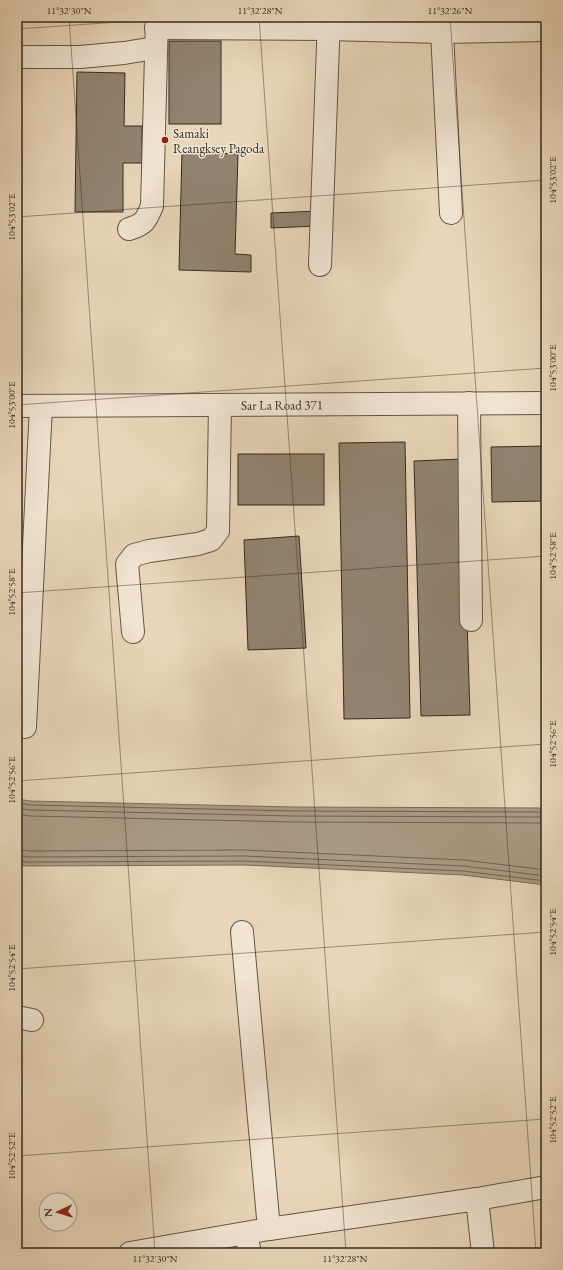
<svg xmlns="http://www.w3.org/2000/svg" width="563" height="1270" font-family="'EB Garamond',serif">
  <style>
    .water { fill: #ab9b85; stroke: #7b6e5d }
    .lines { fill: none; stroke-linecap: round; stroke-linejoin: round }
    .shore { stroke: #706353; stroke-width: 1 }
    .building { fill: #928370; stroke: #342b21 }
    .minor-casing { stroke: #615647; stroke-width: 24 }
    .minor { stroke: #f1e4d2; stroke-width: 22 }
    .ticks { fill: none; stroke: #342b21; stroke-width: 1; stroke-opacity: 0.45 }
    .poi-dot { fill: #8f2418; stroke: #f1e4d2; stroke-width: 1.5 }
    .labels { text-anchor: middle; stroke-width: 3; stroke-linejoin: round; paint-order: stroke }
    .poi-label { font-size: 13px; fill: #342b21; stroke: #f1e4d2; text-anchor: start }
    .street-label { font-size: 13px; fill: #342b21; stroke: #f1e4d2 }
    .neatline { fill: none; stroke: #342b21; stroke-width: 1.5 }
    .ticks-label { font-size: 10px; text-anchor: middle; fill: #342b21 }
  </style>
  <rect width="100%" height="100%" fill="#e9d5b9"/>
  <filter id="stains"><feTurbulence type="fractalNoise" baseFrequency=".005" numOctaves="4"/><feColorMatrix values="0 0 0 0 .2 0 0 0 0 .09 0 0 0 0 .02 0 0 0 .5 -.17"/></filter>
  <radialGradient id="worn" r=".72"><stop offset=".6" stop-color="#630" stop-opacity="0"/><stop offset="1" stop-color="#630" stop-opacity=".3"/></radialGradient>
  <polygon class="water" points="17,799 30,801 293,807 546,808 546,885 463,875 244,865 25,866 17,863"/>
  <g class="lines">
    <g class="shore">
      <polyline points="17,803 30,805 293,811 546,812"/>
      <polyline points="17,808 30,810 293,816 546,817"/>
      <polyline points="17,814 30,816 293,822 546,823"/>
      <polyline points="17,849 28,851 244,850 464,860 546,870"/>
      <polyline points="17,855 27,857 244,856 464,866 546,876"/>
      <polyline points="17,860 26,862 244,861 463,871 546,881"/>
    </g>
  </g>
  <g class="building">
    <rect x="169" y="41" width="52" height="83"/>
    <polygon points="77,72 125,73 124,126 142,126 142,163 123,163 123,212 75,212"/>
    <polygon points="182,152 238,154 235,254 251,255 251,272 179,270"/>
    <polygon points="318,211 317,226 271,228 271,213"/>
    <polygon points="405,442 410,718 344,719 339,443"/>
    <polygon points="546,446 546,501 492,502 491,447"/>
    <rect x="238" y="454" width="86" height="51"/>
    <polygon points="462,459 470,715 421,716 414,461"/>
    <polygon points="299,536 306,648 248,650 244,540"/>
  </g>
  <g class="lines">
    <g class="minor-casing">
      <g id="minor">
        <polyline points="156,28 328,29 442,32 546,30"/>
        <polyline points="442,32 451,213"/>
        <polyline points="17,57 80,57 124,53 155,48"/>
        <path d="M129,229c16,-5 17,-9 23,-23l5,-189"/>
        <polyline points="320,265 329,17"/>
        <polyline points="469,403 471,620"/>
        <path id="s1" d="M17,406l529,-3"/>
        <polyline points="133,632 127,564 134,555 149,551 198,544 211,540 218,531 220,405"/>
        <polyline points="25,727 41,406"/>
        <polyline points="242,932 269,1229"/>
        <polyline points="17,1017 32,1020"/>
        <polyline points="477,1199 483,1253"/>
        <polyline points="246,1234 250,1253"/>
        <polyline points="130,1253 269,1229 477,1199 546,1187"/>
      </g>
    </g>
    <use href="#minor" class="minor"/>
  </g>
  <path class="ticks" d="M69,17l86,1236M259,17l87,1236M450,17l86,1236M17,29l174,-12M17,217l529,-37M17,405l529,-37M17,593l529,-37M17,781l529,-37M17,969l529,-37M17,1156l529,-37"/>
  <circle class="poi-dot" cx="165" cy="140" r="4"/>
  <g class="labels">
    <g class="poi-label">
      <text x="173" y="138">Samaki<tspan x="173" dy="15">Reangksey Pagoda</tspan></text>
    </g>
    <g class="street-label">
      <text dy="5" stroke="none"><textPath href="#s1" startOffset="265">Sar La Road 371</textPath></text>
    </g>
  </g>
  <rect width="563" height="1270" fill="none" stroke="#e9d5b9" stroke-width="44"/>
  <g transform="translate(58 1212) rotate(266)"><circle r="19" fill="#f1e4d2" stroke="#a59a8b"/>
  <path d="M0-3L7 15L0 10L-7 15Z" fill="#8f2418"/>
  <text y="-6" font-size="11" font-weight="bold" text-anchor="middle" fill="#342b21">N</text>
  </g>
  <rect x="22" y="22" width="519" height="1226" class="neatline"/>
  <g class="ticks-label">
    <text x="69" y="14">11°32'30"N</text>
    <text x="260" y="14">11°32'28"N</text>
    <text x="450" y="14">11°32'26"N</text>
    <text transform="translate(552 180) rotate(-90)" y="4">104°53'02"E</text>
    <text transform="translate(11 217) rotate(-90)" y="4">104°53'02"E</text>
    <text transform="translate(552 368) rotate(-90)" y="4">104°53'00"E</text>
    <text transform="translate(11 405) rotate(-90)" y="4">104°53'00"E</text>
    <text transform="translate(552 556) rotate(-90)" y="4">104°52'58"E</text>
    <text transform="translate(11 592) rotate(-90)" y="4">104°52'58"E</text>
    <text transform="translate(552 744) rotate(-90)" y="4">104°52'56"E</text>
    <text transform="translate(11 780) rotate(-90)" y="4">104°52'56"E</text>
    <text transform="translate(552 932) rotate(-90)" y="4">104°52'54"E</text>
    <text transform="translate(11 968) rotate(-90)" y="4">104°52'54"E</text>
    <text transform="translate(552 1120) rotate(-90)" y="4">104°52'52"E</text>
    <text transform="translate(11 1156) rotate(-90)" y="4">104°52'52"E</text>
    <text x="155" y="1262">11°32'30"N</text>
    <text x="345" y="1262">11°32'28"N</text>
  </g>
  <rect width="100%" height="100%" filter="url(#stains)"/>
  <rect width="100%" height="100%" fill="url(#worn)"/>
</svg>
